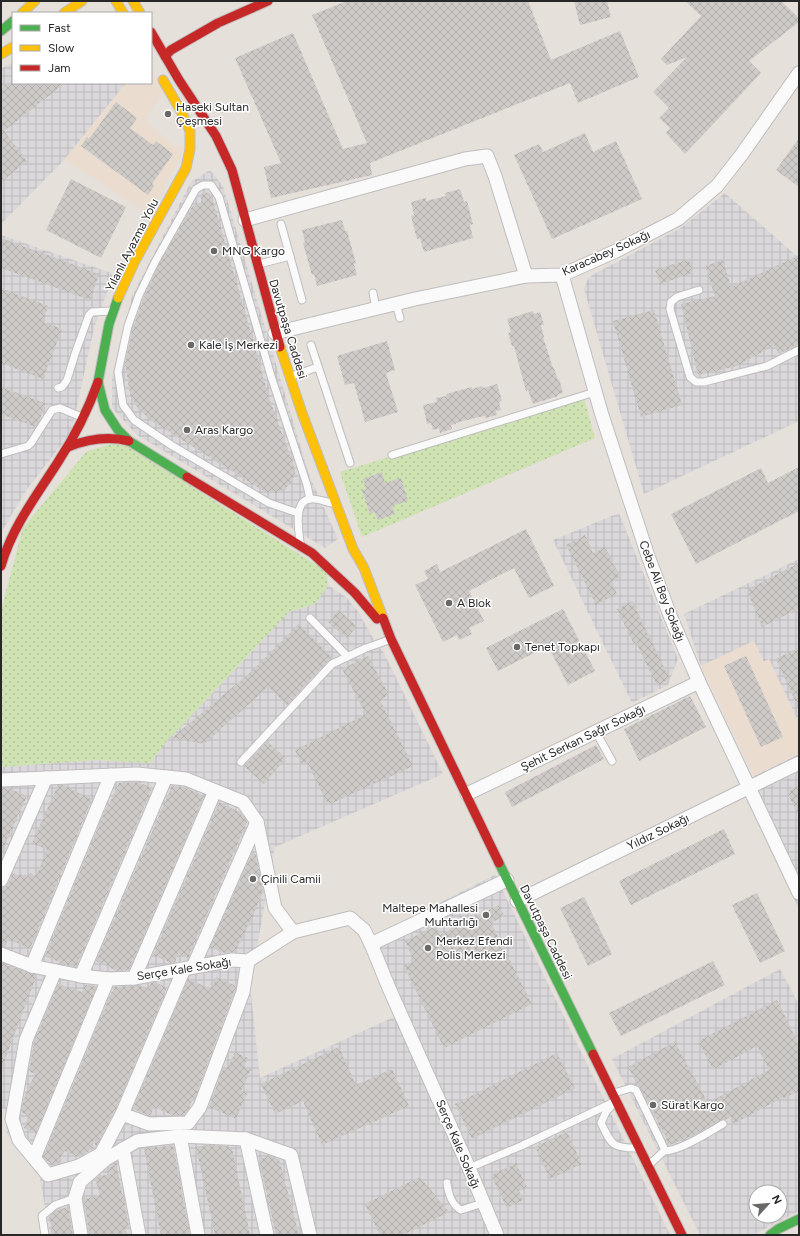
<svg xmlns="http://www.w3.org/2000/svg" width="800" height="1236" font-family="Figtree,sans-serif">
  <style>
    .industrial { fill: url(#industrial-grid); fill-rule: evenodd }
    .education { fill: #eaddcf }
    .grass { fill: url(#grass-dots) }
    .building { fill: url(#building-cross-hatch) }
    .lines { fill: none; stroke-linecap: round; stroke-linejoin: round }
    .lane-casing { stroke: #bfbdbd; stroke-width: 9 }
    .street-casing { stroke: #bfbdbd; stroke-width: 15 }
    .fast-casing { stroke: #bfbdbd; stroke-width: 11 }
    .slow-casing { stroke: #bfbdbd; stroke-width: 11 }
    .jam-casing { stroke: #bfbdbd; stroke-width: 11 }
    .lane { stroke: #fbfafa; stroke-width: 7 }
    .street { stroke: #fbfafa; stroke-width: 13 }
    .fast { stroke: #4caf50; stroke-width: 9 }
    .slow { stroke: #ffc107; stroke-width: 9 }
    .jam { stroke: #c62828; stroke-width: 9 }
    .poi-dot { fill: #6a6866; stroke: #fff; stroke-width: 1.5 }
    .labels { text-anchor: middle; stroke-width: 3; stroke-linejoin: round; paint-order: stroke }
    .poi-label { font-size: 12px; fill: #272727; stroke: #fff; text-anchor: start }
    .street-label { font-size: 12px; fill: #272727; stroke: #fff }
  </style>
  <defs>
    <pattern id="industrial-grid" width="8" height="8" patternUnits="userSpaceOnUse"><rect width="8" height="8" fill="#dbd8db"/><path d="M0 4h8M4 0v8" fill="none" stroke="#bcb9bc"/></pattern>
    <pattern id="grass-dots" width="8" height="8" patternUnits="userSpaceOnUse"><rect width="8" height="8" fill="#cee2b2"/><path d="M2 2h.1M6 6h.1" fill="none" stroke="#b1c299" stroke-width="1.8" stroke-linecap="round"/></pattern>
    <pattern id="building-cross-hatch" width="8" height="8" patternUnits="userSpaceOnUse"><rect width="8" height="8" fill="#cecac7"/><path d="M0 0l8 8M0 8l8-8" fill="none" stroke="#b1aeab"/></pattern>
  </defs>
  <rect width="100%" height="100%" fill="#e6e0db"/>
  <g class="industrial">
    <polygon points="13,62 13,83 126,83 65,159 1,224 1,69"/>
    <polygon points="210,170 223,186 309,475 338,539 325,548 137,435 112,408 112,377 132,296 191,182"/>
    <polygon points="725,193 799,258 799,421 644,494 584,289 587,281 592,275 679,229"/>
    <polygon points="1,235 114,274 94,328 74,420 70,434 27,489 1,533"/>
    <polygon points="619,513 678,659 668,685 632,703 553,540"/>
    <polygon points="799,559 799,723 769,660 764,662 754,641 701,666 684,614"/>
    <polygon points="328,585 347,598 359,613 374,640 384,653 443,774 275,847 250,985 260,1078 396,1016 370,938 495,875 670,1235 50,1235 40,1178 7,1134 5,1109 1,1108 1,767 96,760 150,763 167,741 289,612 315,604"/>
    <polygon points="799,754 799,909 746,798 754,776"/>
    <path d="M780,969l19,36v206l-46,24h-53l-88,-176zM756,1192h24v24h-24z"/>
  </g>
  <g class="education">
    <polygon points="151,69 164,91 145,120 174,146 186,146 150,215 65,159 126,83 151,83"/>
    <polygon points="754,641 763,662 769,659 799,723 799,754 754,776 701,666"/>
  </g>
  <g class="grass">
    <polygon points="584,398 595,438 362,537 340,472"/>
    <polygon points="119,441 326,571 328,585 315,604 289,612 167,741 150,763 96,760 1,767 1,610 23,528 86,452"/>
  </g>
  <g class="building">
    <polygon points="347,1 528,1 551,60 620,31 639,77 578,103 570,83 370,163 372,175 271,198 264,167 281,163 235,58 293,33 343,149 367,143 312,15"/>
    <polygon points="574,1 607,1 611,17 580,25"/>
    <polygon points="685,1 781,1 799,18 799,22 749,61 761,73 685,154 666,133 670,128 659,118 669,108 653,92 687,57 667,65 661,59 701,16"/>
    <polygon points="8,83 65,83 4,131 27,161 1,182 1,89"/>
    <polygon points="116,102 137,118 130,128 153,145 156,141 173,154 152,184 154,186 148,195 81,146 87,137 89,139"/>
    <polygon points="585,133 593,152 616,141 642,199 552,239 514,155 539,144 543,152"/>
    <polygon points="799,138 799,187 776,170"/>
    <polygon points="71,179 126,207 101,258 46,230"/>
    <polygon points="460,189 464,202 467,201 473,224 470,225 473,238 424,252 420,238 417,239 411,216 414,215 411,202 426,198 426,201 446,196 445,193"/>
    <polygon points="204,192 209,193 212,198 249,326 269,398 294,466 295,474 292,482 285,489 277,493 266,492 262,490 152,421 138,409 130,394 125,363 133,327 144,297 159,264 178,231 192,207 201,203 201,194"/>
    <polygon points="342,220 345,231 347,231 356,263 354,264 357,275 317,286 314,274 312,275 303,243 305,242 302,230"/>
    <polygon points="1,238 99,274 90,300 1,268"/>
    <polygon points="799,255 799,344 779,354 774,345 737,366 698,375 681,304 715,296 705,266 723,260 731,287"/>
    <polygon points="689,259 693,273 660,284 655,270"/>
    <polygon points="1,288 48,306 43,322 62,329 43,379 1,363"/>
    <polygon points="654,310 682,405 641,417 613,321"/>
    <polygon points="533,311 534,314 540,312 544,325 541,325 544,337 543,337 553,368 554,368 558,380 559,379 563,393 558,394 558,396 533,404 528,390 526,391 514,346 512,346 508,333 511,332 507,319"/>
    <polygon points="387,341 395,370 386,373 398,412 365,422 354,383 345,385 337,356"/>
    <polygon points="497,384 502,401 499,402 501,410 496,411 497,415 486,418 485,416 479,417 456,423 456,424 451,425 452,429 440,433 439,428 433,430 431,423 427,424 423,405 437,402 436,398 446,396 446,394 472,387 472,389 482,386 483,388"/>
    <polygon points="1,387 45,403 39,422 35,427 1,414"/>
    <polygon points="799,467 799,511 696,564 671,514 761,468 768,483"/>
    <polygon points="382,472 385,483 401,478 408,501 392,506 395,514 378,520 375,512 370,514 362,490 366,489 363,479"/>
    <polygon points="526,529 554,586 529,598 514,568 469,591 484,621 469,628 472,634 459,640 457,635 443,642 415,585 428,579 424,571 437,564 440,572"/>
    <polygon points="585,535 593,553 605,547 620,577 611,582 617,594 596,605 566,545"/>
    <polygon points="799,563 799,608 762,627 747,590"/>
    <polygon points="632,601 670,679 657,686 636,642 634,644 617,609"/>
    <polygon points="563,609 595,671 568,685 548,646 498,671 486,648"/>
    <polygon points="338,610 357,626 347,638 328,622"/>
    <polygon points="299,624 333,658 328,661 287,705 268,687 204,744 172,738 252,671"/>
    <polygon points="799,648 799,710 776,659"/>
    <polygon points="368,656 389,695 380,700 413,766 328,805 307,762 302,765 295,750 366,714 342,669"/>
    <polygon points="746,656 783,737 761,747 724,666"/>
    <polygon points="690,696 706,727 639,761 624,729"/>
    <polygon points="267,741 286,758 264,784 244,766"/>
    <polygon points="596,745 604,759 512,807 505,792"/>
    <polygon points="138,782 152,788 76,967 67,965 45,956 107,806 108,807 119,783"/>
    <polygon points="58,785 63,785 92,799 30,949 8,939 5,947 1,946 1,888 5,887 8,884 13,873 19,876 20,874 28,877 30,873 36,876 47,850 32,843"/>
    <polygon points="172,786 183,787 204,796 129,970 117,971 96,961"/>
    <polygon points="799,786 799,816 787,792"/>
    <polygon points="1,788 8,788 27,796 1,853"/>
    <polygon points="219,803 240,812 247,822 188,958 178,954 175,962 171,963 153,955"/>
    <polygon points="724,829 735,854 631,905 619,881"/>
    <polygon points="252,853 256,855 263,891 253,916 235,952 225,953 210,947"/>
    <polygon points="757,893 785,951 760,963 732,905"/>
    <polygon points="584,897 612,954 588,966 560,908"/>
    <polygon points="499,905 504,916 491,923 532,1004 444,1048 404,966 414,961 405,941 436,926 440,935"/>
    <polygon points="713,961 725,985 621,1036 609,1013"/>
    <polygon points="1,963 37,975 2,1067 1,1067"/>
    <polygon points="216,977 236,986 235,990 194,1100 193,1099 189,1108 184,1115 172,1115 154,1107 150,1116 133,1109 188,979 211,989"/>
    <polygon points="155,982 167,988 117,1106 96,1147 94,1140 89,1151 78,1157 64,1151 58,1164 55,1165 47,1161 43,1157 112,991 113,992 115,987 139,985 148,989 151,983"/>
    <polygon points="58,984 82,992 85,985 97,986 36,1133 24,1128 29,1116 21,1112 24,1098 35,1074 29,1071 34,1042"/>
    <polygon points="777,1000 799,1045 799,1091 783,1099 783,1097 734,1124 731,1117 725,1120 721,1120 692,1136 670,1145 640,1088 628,1067 675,1042 708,1103 769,1070 757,1046 713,1070 698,1041"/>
    <polygon points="339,1047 356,1085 392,1069 409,1106 322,1145 303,1101 275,1114 261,1084"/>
    <polygon points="235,1052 248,1058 244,1066 251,1069 240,1094 249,1089 236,1119 209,1107 223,1068 226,1070"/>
    <polygon points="557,1053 575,1088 472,1139 455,1104"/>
    <polygon points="567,1132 582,1164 550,1179 535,1147"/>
    <polygon points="173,1145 190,1235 161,1235 144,1149"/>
    <polygon points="207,1145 228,1146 229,1149 232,1148 250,1235 215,1235 196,1147"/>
    <polygon points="270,1156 279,1159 299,1235 276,1235 259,1159"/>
    <polygon points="116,1163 129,1227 125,1228 127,1235 89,1235 84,1199 100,1195 95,1179 98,1177 113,1173 106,1170"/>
    <polygon points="516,1163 527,1187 519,1191 523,1200 507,1208 491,1175"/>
    <polygon points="420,1177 449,1212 403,1235 380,1235 365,1204"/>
    <polygon points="68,1207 73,1235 54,1235 49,1217 57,1210"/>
  </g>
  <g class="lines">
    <g class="lane-casing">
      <g id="lane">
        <polyline points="281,224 302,300"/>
        <polyline points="259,264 290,256"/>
        <polyline points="699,290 677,297 671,302 670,309 690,377 696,382 704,382 767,366 799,350"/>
        <polyline points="373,293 376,309"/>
        <polyline points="396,304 400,318"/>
        <polyline points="311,345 350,463"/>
        <polyline points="292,376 318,367"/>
        <polyline points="58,388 62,387 67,380 75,354 89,315 92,312 111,311"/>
        <polyline points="1,454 28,446 31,443 52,410 60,408 84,418"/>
        <polyline points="392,455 595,392"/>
        <polyline points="298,513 269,503 171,445 134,420 123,405 118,372 128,326 139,295 155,262 196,189 203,185 211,185 219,197 271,376 307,485 310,499"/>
        <path d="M300,542c-1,-11 -7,-41 10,-43 6,-1 16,3 22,4"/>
        <polyline points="310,618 347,656"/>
        <polyline points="596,732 612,761"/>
        <polyline points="241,762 332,664 366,648 389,640"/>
        <polyline points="614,1093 631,1088 636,1090 664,1148 664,1151 650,1164"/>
        <path d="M613,1104l-7,8 -5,11c10,20 10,25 34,25"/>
        <path d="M664,1151c16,0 45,-19 59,-27"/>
        <polyline points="469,1168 521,1146 614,1102"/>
        <path d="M447,1183c1,10 5,22 14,27l22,-7"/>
        <polyline points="45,1235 42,1216 55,1205 75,1198"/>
      </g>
    </g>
    <g class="street-casing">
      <g id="street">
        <polyline points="245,220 465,159 487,156 495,176 526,276"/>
        <polyline points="562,275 601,412 648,556 671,618 699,682 799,893"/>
        <polyline points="275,333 415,299 526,276 562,275 616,251 678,219 717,186 742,154 799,73"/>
        <polyline points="1,780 137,774 186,779 243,802 257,822 275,908 293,932"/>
        <polyline points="467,794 699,682"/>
        <polyline points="1,880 46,778"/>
        <polyline points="517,901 799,763"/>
        <polyline points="371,944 507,880"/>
        <polyline points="1,954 32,966 81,976 108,979 134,978 232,960 248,961 293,932 350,918 364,930 371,944 389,988 469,1168 497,1235"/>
        <polyline points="32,966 111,775"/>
        <polyline points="193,967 257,822"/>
        <polyline points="55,971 26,1040 12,1119 19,1140 48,1175 79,1166 101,1154 122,1114 184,969"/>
        <polyline points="81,976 166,777"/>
        <polyline points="134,978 215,791"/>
        <polyline points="122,1114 149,1124 188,1123 200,1107 243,992 248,961"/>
        <polyline points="180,1136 198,1235"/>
        <polyline points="246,1139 267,1235"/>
        <polyline points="123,1149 139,1235"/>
        <polyline points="34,1158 108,979"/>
        <polyline points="81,1235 75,1198 80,1182 106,1159 137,1141 180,1136 246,1139 291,1155 310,1235"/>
      </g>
    </g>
    <g class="fast-casing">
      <g id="fast">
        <polyline points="1,31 13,21"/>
        <polyline points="118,298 109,324 98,382 105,410 118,430 129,441 187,477"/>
        <polyline points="499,863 593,1054"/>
        <polyline points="770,1235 778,1229 799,1219"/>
      </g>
    </g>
    <g class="slow-casing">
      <g id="slow">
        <polyline points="116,1 123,13"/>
        <polyline points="133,1 140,13"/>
        <polyline points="22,13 35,1"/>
        <polyline points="64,13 82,1"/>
        <polyline points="1,54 13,47"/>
        <polyline points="118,298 135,261 186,168 190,149 190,131 182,113 163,80"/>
        <polyline points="280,347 302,413 353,549 364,568 383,618"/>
      </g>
    </g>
    <g class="jam-casing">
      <g id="jam">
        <polyline points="151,32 179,80 216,136 232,170 280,347"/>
        <polyline points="165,56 171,50 218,23 268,1"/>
        <path d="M68,447c20,-8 40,-11 61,-6"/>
        <polyline points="187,477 312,553 355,593 377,619"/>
        <path d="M1,566c11,-39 36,-71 57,-104 17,-26 30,-52 40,-80"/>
        <polyline points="383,618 391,639 499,863"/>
        <polyline points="593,1054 682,1235"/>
      </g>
    </g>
    <use href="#lane" class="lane"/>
    <use href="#street" class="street"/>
    <use href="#fast" class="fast"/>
    <use href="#slow" class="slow"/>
    <use href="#jam" class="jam"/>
  </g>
  <g class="poi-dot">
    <circle cx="168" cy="114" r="4"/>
    <circle cx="214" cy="251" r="4"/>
    <circle cx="191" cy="345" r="4"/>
    <circle cx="187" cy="430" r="4"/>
    <circle cx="449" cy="603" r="4"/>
    <circle cx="517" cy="647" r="4"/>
    <circle cx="253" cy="879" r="4"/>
    <circle cx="486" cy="915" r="4"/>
    <circle cx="428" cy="948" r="4"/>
    <circle cx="653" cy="1105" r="4"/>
  </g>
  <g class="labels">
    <g class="poi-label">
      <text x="176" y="111">Haseki Sultan<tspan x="176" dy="14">Çeşmesi</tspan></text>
      <text x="222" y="255">MNG Kargo</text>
      <text x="199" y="349">Kale İş Merkezi</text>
      <text x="195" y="434">Aras Kargo</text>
      <text x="457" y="607">A Blok</text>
      <text x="525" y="651">Tenet Topkapı</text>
      <text x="261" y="883">Çinili Camii</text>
      <text x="478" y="912" text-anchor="end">Maltepe Mahallesi<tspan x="478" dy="14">Muhtarlığı</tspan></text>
      <text x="436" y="945">Merkez Efendi<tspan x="436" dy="14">Polis Merkezi</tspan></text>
      <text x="661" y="1109">Sürat Kargo</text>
    </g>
    <g class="street-label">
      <text transform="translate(132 245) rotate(-63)" y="4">Yılanlı Ayazma Yolu</text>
      <text transform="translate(606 253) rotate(-24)" y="4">Karacabey Sokağı</text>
      <text transform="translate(288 329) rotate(73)" y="4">Davutpaşa Caddesi</text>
      <text transform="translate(662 591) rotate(69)" y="4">Cebe Ali Bey Sokağı</text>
      <text transform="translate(583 738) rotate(-26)" y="4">Şehit Serkan Sağır Sokağı</text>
      <text transform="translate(658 832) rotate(-26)" y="4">Yıldız Sokağı</text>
      <text transform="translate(546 932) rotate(64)" y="4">Davutpaşa Caddesi</text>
      <text transform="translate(184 969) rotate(-9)" y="4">Serçe Kale Sokağı</text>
      <text transform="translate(458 1144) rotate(67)" y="4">Serçe Kale Sokağı</text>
    </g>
  </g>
  <rect width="800" height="1236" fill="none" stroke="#272727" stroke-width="4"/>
  <rect x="12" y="12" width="140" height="72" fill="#ffffff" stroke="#a9a9a9"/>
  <rect x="20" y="25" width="20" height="6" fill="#4caf50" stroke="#a9a9a9"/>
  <text x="48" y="32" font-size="12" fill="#272727">Fast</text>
  <rect x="20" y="45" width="20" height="6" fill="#ffc107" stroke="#a9a9a9"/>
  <text x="48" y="52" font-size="12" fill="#272727">Slow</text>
  <rect x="20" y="65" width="20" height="6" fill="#c62828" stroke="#a9a9a9"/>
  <text x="48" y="72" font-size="12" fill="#272727">Jam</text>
  <g transform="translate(768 1204) rotate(63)"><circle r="19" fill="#ffffff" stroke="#a9a9a9"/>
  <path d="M0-3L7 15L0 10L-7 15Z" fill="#6a6866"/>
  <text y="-6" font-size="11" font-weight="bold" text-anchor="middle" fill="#272727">N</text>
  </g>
</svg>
